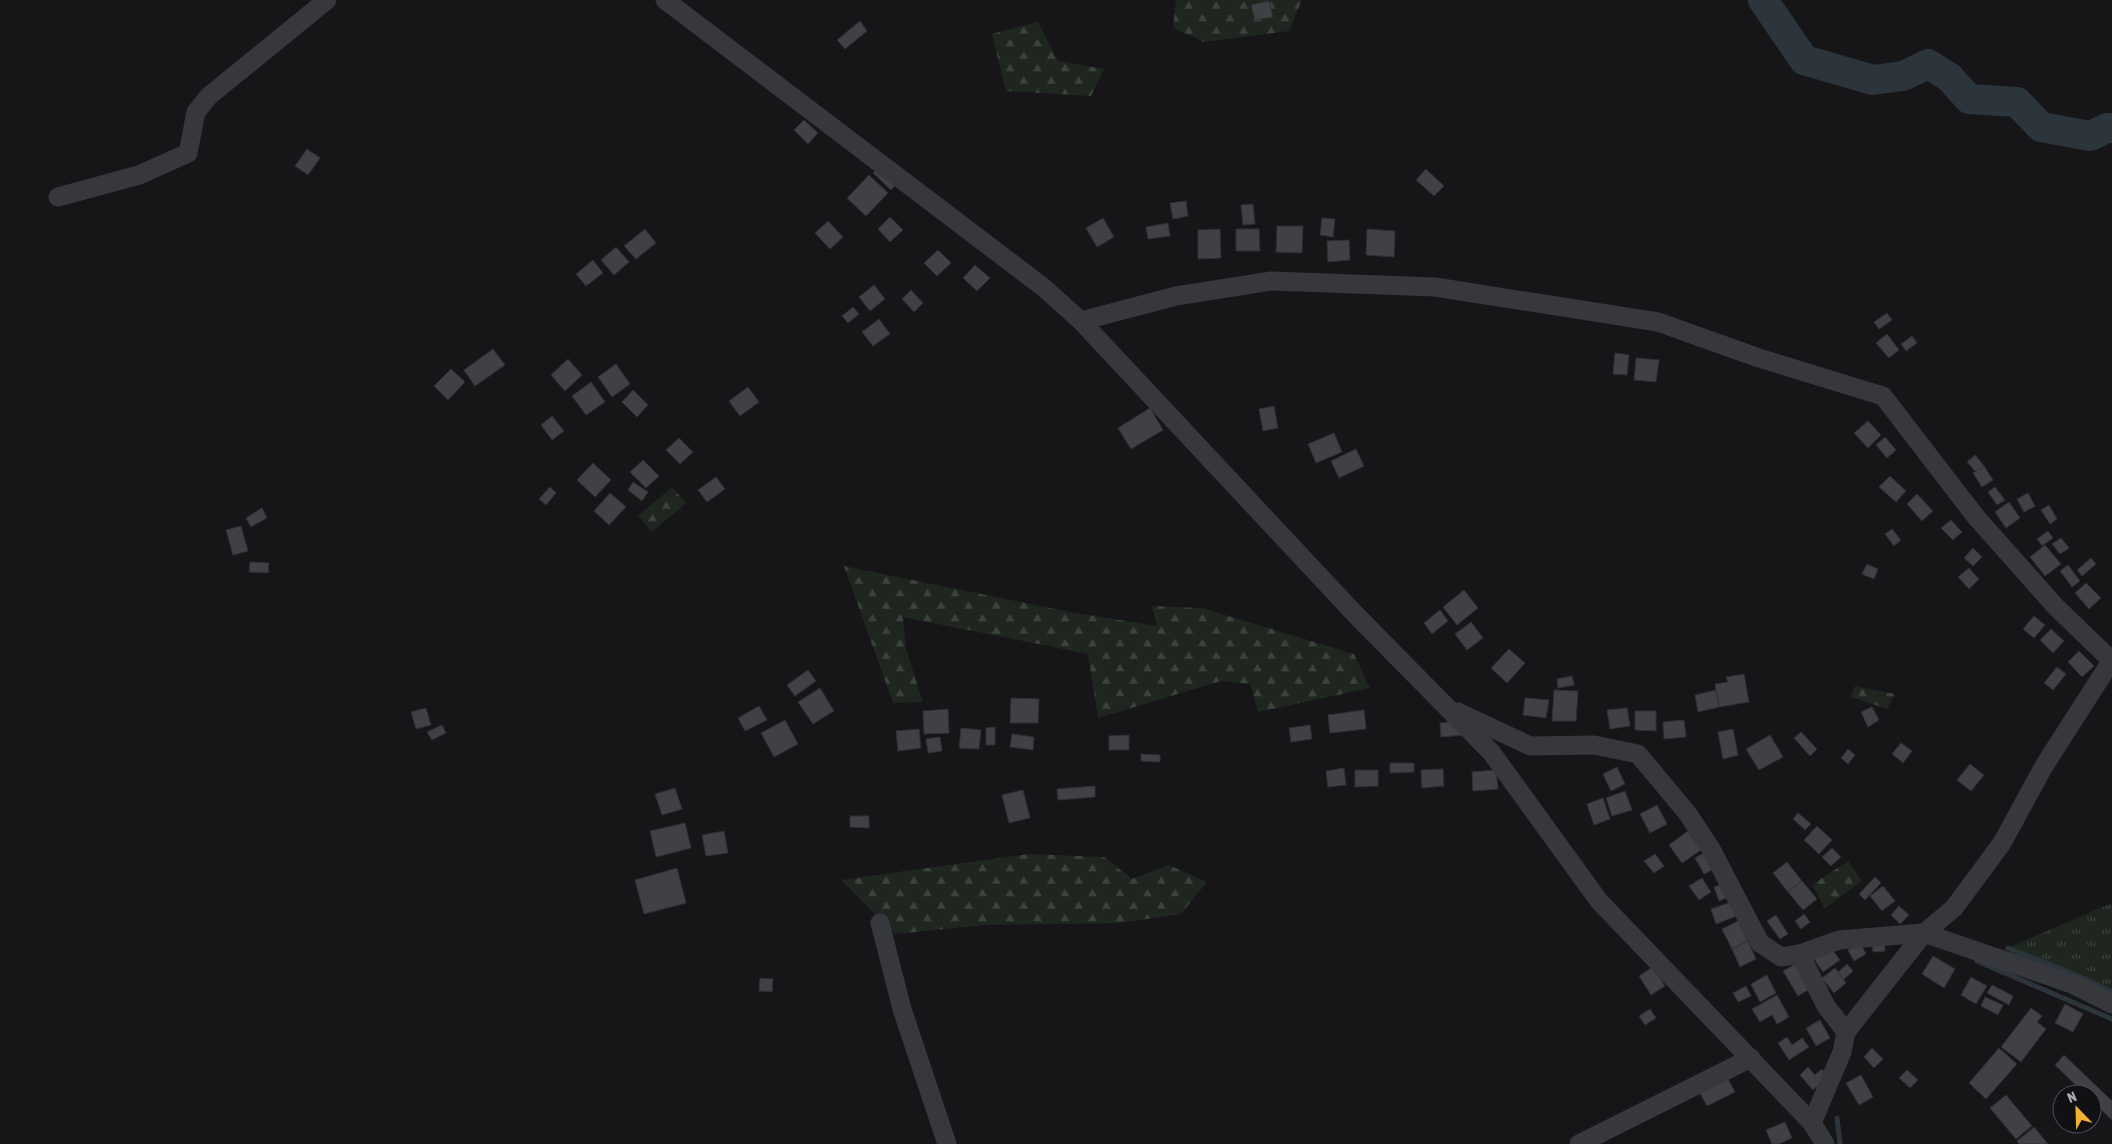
<svg xmlns="http://www.w3.org/2000/svg" width="2112" height="1144" font-family="'Asap Condensed',sans-serif">
  <style>
    .grass { fill: url(#grass-tufts) }
    .forest { fill: url(#forest-firs) }
    .lines { fill: none; stroke-linecap: round; stroke-linejoin: round }
    .stream { stroke: #2c353c; stroke-width: 5 }
    .river { stroke: #2c353c; stroke-width: 30 }
    .building { fill: #404145; stroke: #303034 }
    .minor { stroke: #37383d; stroke-width: 19 }
  </style>
  <defs>
    <pattern id="grass-tufts" width="24" height="20" patternUnits="userSpaceOnUse" patternTransform="scale(1.25)"><rect width="24" height="20" fill="#1e261f"/><path d="M3 7l-1-3M5 7V3M7 7l1-3M15 17l-1-3M17 17v-4M19 17l1-3" fill="none" stroke="#3c433d"/></pattern>
    <pattern id="forest-firs" width="22" height="20" patternUnits="userSpaceOnUse" patternTransform="scale(1.25)"><rect width="22" height="20" fill="#1e261f"/><path d="M5 1l3.5 6h-7zM16 11l3.5 6h-7z" fill="#3c433d"/></pattern>
  </defs>
  <rect width="100%" height="100%" fill="#161618"/>
  <polygon class="grass" points="2112,903 2112,1004 1991,955"/>
  <g class="forest">
    <polygon points="1176,0 1302,0 1289,31 1204,42 1173,28"/>
    <polygon points="1038,22 1058,61 1104,69 1091,96 1006,91 992,34"/>
    <polygon points="672,487 686,503 652,532 638,516"/>
    <polygon points="844,566 1070,612 1157,626 1152,606 1202,608 1354,654 1370,688 1258,712 1250,684 1221,681 1098,718 1088,654 903,617 906,649 923,702 893,703"/>
    <polygon points="1855,686 1895,694 1887,709 1851,697"/>
    <polygon points="1029,854 1104,857 1132,879 1169,865 1207,882 1181,914 1119,923 984,925 895,934 841,880"/>
    <polygon points="1848,861 1862,881 1825,908 1812,885"/>
  </g>
  <g class="lines">
    <g class="stream">
      <polyline points="2008,948 2081,977 2112,992"/>
      <polyline points="1977,961 2112,1019"/>
      <polyline points="1837,1118 1840,1144"/>
    </g>
    <polyline class="river" points="1763,0 1804,60 1873,80 1903,76 1928,64 1949,77 1969,99 2017,102 2041,127 2090,136 2107,128 2112,128"/>
  </g>
  <g class="building">
    <polygon points="1269,1 1273,17 1255,20 1251,5"/>
    <polygon points="860,21 867,31 845,49 837,40"/>
    <polygon points="804,120 818,133 808,144 794,130"/>
    <polygon points="307,149 320,158 308,175 295,166"/>
    <polygon points="885,161 903,177 891,190 873,173"/>
    <polygon points="1426,169 1444,186 1434,196 1416,180"/>
    <polygon points="869,175 888,193 866,216 847,198"/>
    <polygon points="1186,201 1188,216 1173,219 1170,203"/>
    <polygon points="1253,204 1255,224 1243,225 1241,205"/>
    <polygon points="890,217 903,230 890,242 878,229"/>
    <polygon points="1103,218 1114,237 1097,247 1086,228"/>
    <polygon points="1322,218 1335,219 1333,237 1320,235"/>
    <polygon points="828,221 843,237 830,249 815,233"/>
    <polygon points="1168,223 1170,236 1148,239 1146,227"/>
    <polygon points="1277,226 1303,226 1302,253 1276,252"/>
    <polygon points="645,229 656,243 636,259 624,246"/>
    <polygon points="1220,229 1221,258 1198,259 1198,230"/>
    <polygon points="1236,229 1259,229 1260,251 1236,251"/>
    <polygon points="1367,229 1395,231 1394,257 1366,255"/>
    <polygon points="1349,240 1350,260 1328,262 1327,241"/>
    <polygon points="616,247 629,262 614,275 601,260"/>
    <polygon points="938,250 951,263 937,276 924,263"/>
    <polygon points="593,260 603,273 586,286 576,274"/>
    <polygon points="975,265 990,278 977,291 963,278"/>
    <polygon points="874,285 885,299 870,311 859,297"/>
    <polygon points="911,290 923,303 914,312 902,299"/>
    <polygon points="853,307 859,314 848,323 842,316"/>
    <polygon points="1887,313 1892,320 1879,329 1874,322"/>
    <polygon points="879,319 890,334 873,346 862,332"/>
    <polygon points="1887,334 1899,350 1889,358 1876,343"/>
    <polygon points="1912,336 1917,343 1906,351 1901,344"/>
    <polygon points="493,349 505,365 475,386 464,370"/>
    <polygon points="1615,353 1629,355 1627,375 1613,374"/>
    <polygon points="1636,358 1659,360 1656,382 1634,380"/>
    <polygon points="568,359 582,375 565,391 551,375"/>
    <polygon points="616,364 630,384 612,397 598,377"/>
    <polygon points="451,369 465,382 448,400 434,386"/>
    <polygon points="591,382 605,402 586,415 572,396"/>
    <polygon points="748,387 759,402 740,416 729,401"/>
    <polygon points="633,390 648,405 637,417 622,402"/>
    <polygon points="1274,406 1278,428 1263,431 1259,409"/>
    <polygon points="1150,408 1163,430 1131,449 1118,428"/>
    <polygon points="552,416 564,431 552,440 541,425"/>
    <polygon points="1868,421 1881,435 1868,448 1854,433"/>
    <polygon points="1334,433 1342,452 1316,463 1308,444"/>
    <polygon points="1885,437 1896,450 1887,458 1876,445"/>
    <polygon points="679,438 693,452 680,464 666,450"/>
    <polygon points="1356,449 1364,466 1339,478 1331,461"/>
    <polygon points="1975,455 1984,466 1976,472 1967,462"/>
    <polygon points="643,460 659,476 646,488 630,472"/>
    <polygon points="593,463 611,480 595,497 577,480"/>
    <polygon points="1984,466 1993,480 1982,487 1973,473"/>
    <polygon points="1890,476 1906,491 1896,502 1879,487"/>
    <polygon points="716,477 725,489 707,502 698,490"/>
    <polygon points="633,482 648,492 642,501 628,490"/>
    <polygon points="550,487 556,493 546,505 539,499"/>
    <polygon points="1995,487 2005,500 1997,505 1988,492"/>
    <polygon points="610,493 626,507 609,525 594,511"/>
    <polygon points="2028,493 2035,506 2024,512 2017,499"/>
    <polygon points="1917,494 1933,511 1922,521 1907,504"/>
    <polygon points="2009,502 2020,518 2006,528 1995,512"/>
    <polygon points="2049,505 2057,519 2050,524 2041,510"/>
    <polygon points="262,508 267,518 251,527 246,518"/>
    <polygon points="1951,520 1962,532 1953,540 1941,528"/>
    <polygon points="241,526 248,551 233,555 226,530"/>
    <polygon points="1892,529 1901,540 1894,546 1885,534"/>
    <polygon points="2048,531 2053,538 2042,546 2037,539"/>
    <polygon points="2061,538 2069,548 2060,554 2052,544"/>
    <polygon points="2045,545 2061,564 2045,576 2030,557"/>
    <polygon points="1973,548 1982,557 1973,566 1964,558"/>
    <polygon points="2091,558 2096,564 2082,576 2077,570"/>
    <polygon points="250,562 269,563 268,573 249,572"/>
    <polygon points="1867,564 1878,569 1874,579 1862,574"/>
    <polygon points="2068,565 2080,581 2072,587 2060,571"/>
    <polygon points="1969,568 1979,579 1969,589 1958,577"/>
    <polygon points="2086,583 2101,598 2089,609 2075,593"/>
    <polygon points="1464,590 1478,608 1457,625 1443,607"/>
    <polygon points="1440,610 1448,621 1432,634 1424,623"/>
    <polygon points="2034,616 2045,625 2034,638 2023,629"/>
    <polygon points="1471,622 1483,638 1467,650 1455,634"/>
    <polygon points="2051,629 2064,641 2053,653 2040,640"/>
    <polygon points="1509,649 1525,663 1507,683 1491,668"/>
    <polygon points="2079,651 2094,666 2082,677 2068,662"/>
    <polygon points="2057,667 2066,674 2053,690 2044,683"/>
    <polygon points="808,670 816,681 795,696 787,685"/>
    <polygon points="1744,674 1749,702 1719,707 1715,684 1728,682 1726,677"/>
    <polygon points="1572,676 1574,685 1558,688 1557,679"/>
    <polygon points="820,688 834,711 813,724 798,702"/>
    <polygon points="1554,690 1578,691 1576,721 1552,721"/>
    <polygon points="1716,690 1719,707 1698,712 1695,695"/>
    <polygon points="1011,698 1039,699 1038,723 1010,723"/>
    <polygon points="1525,698 1549,700 1546,718 1523,715"/>
    <polygon points="759,706 767,720 745,731 738,718"/>
    <polygon points="1872,707 1879,720 1868,727 1861,712"/>
    <polygon points="426,708 431,725 416,729 411,712"/>
    <polygon points="1627,708 1630,726 1610,729 1607,710"/>
    <polygon points="948,709 949,733 924,734 923,711"/>
    <polygon points="1364,710 1366,729 1330,733 1328,715"/>
    <polygon points="1635,711 1656,711 1656,731 1635,730"/>
    <polygon points="785,720 798,744 774,757 761,733"/>
    <polygon points="1463,720 1465,735 1441,737 1440,723"/>
    <polygon points="1684,720 1686,737 1664,739 1663,722"/>
    <polygon points="442,725 446,733 432,740 427,732"/>
    <polygon points="1310,725 1312,739 1291,742 1289,728"/>
    <polygon points="995,727 995,745 986,745 986,728"/>
    <polygon points="961,728 981,730 979,749 959,748"/>
    <polygon points="919,729 921,748 898,751 896,731"/>
    <polygon points="1733,729 1738,755 1723,759 1718,732"/>
    <polygon points="1801,732 1817,749 1810,756 1794,738"/>
    <polygon points="1012,734 1034,737 1033,750 1010,747"/>
    <polygon points="1129,735 1129,750 1109,750 1109,736"/>
    <polygon points="1770,735 1783,757 1759,770 1746,749"/>
    <polygon points="940,737 942,751 928,753 926,739"/>
    <polygon points="1901,743 1912,751 1903,763 1892,754"/>
    <polygon points="1848,749 1855,755 1848,764 1841,758"/>
    <polygon points="1141,754 1160,755 1160,762 1141,761"/>
    <polygon points="1390,763 1414,763 1414,772 1390,773"/>
    <polygon points="1970,764 1984,775 1971,791 1957,780"/>
    <polygon points="1617,767 1625,784 1611,791 1603,774"/>
    <polygon points="1344,768 1346,785 1328,787 1326,771"/>
    <polygon points="1443,769 1444,786 1422,788 1421,770"/>
    <polygon points="1355,770 1378,770 1378,786 1355,787"/>
    <polygon points="1496,770 1498,789 1473,791 1472,772"/>
    <polygon points="1095,786 1095,797 1058,800 1057,789"/>
    <polygon points="675,788 682,809 662,815 655,794"/>
    <polygon points="1023,790 1030,818 1009,823 1002,795"/>
    <polygon points="1625,791 1632,810 1612,816 1606,798"/>
    <polygon points="1603,798 1610,819 1594,825 1587,804"/>
    <polygon points="1657,805 1667,824 1650,833 1640,814"/>
    <polygon points="1798,813 1811,824 1805,830 1793,819"/>
    <polygon points="850,816 869,816 869,828 850,827"/>
    <polygon points="685,823 691,848 656,857 650,831"/>
    <polygon points="1817,826 1832,840 1819,854 1804,840"/>
    <polygon points="724,831 728,853 706,856 702,835"/>
    <polygon points="1688,831 1701,850 1682,863 1669,845"/>
    <polygon points="1832,848 1841,857 1831,866 1822,857"/>
    <polygon points="1706,852 1716,868 1704,874 1695,858"/>
    <polygon points="1655,854 1664,866 1654,873 1644,861"/>
    <polygon points="1787,862 1802,881 1788,892 1773,873"/>
    <polygon points="677,868 686,903 644,914 635,880"/>
    <polygon points="1875,877 1881,883 1865,900 1859,894"/>
    <polygon points="1702,878 1711,892 1699,900 1689,886"/>
    <polygon points="1802,881 1817,899 1803,910 1788,892"/>
    <polygon points="1725,883 1731,896 1719,901 1714,887"/>
    <polygon points="1883,886 1895,901 1882,911 1870,896"/>
    <polygon points="1734,901 1739,915 1716,924 1711,909"/>
    <polygon points="1899,906 1909,915 1900,924 1891,915"/>
    <polygon points="1804,914 1810,922 1801,929 1795,921"/>
    <polygon points="1776,915 1788,934 1780,939 1767,921"/>
    <polygon points="1738,921 1748,941 1732,949 1722,929"/>
    <polygon points="1748,941 1756,959 1740,967 1732,949"/>
    <polygon points="1884,941 1885,951 1873,952 1872,942"/>
    <polygon points="1860,943 1866,954 1854,961 1848,950"/>
    <polygon points="1830,947 1840,960 1823,972 1814,959"/>
    <polygon points="1933,956 1955,969 1944,988 1922,974"/>
    <polygon points="1799,962 1813,987 1798,996 1783,971"/>
    <polygon points="1847,964 1853,971 1843,980 1837,973"/>
    <polygon points="1653,967 1665,986 1651,995 1639,976"/>
    <polygon points="1835,968 1846,983 1834,993 1822,978"/>
    <polygon points="1767,975 1776,993 1760,1002 1751,984"/>
    <polygon points="1971,977 1987,986 1976,1004 1961,995"/>
    <polygon points="760,978 773,979 772,992 759,991"/>
    <polygon points="1992,985 2013,996 2009,1005 1987,993"/>
    <polygon points="1746,986 1751,996 1738,1002 1733,993"/>
    <polygon points="1777,995 1789,1017 1777,1024 1772,1015 1760,1022 1752,1009"/>
    <polygon points="1985,997 2003,1005 1998,1015 1981,1006"/>
    <polygon points="2065,1004 2083,1014 2073,1032 2055,1023"/>
    <polygon points="2031,1008 2042,1016 2037,1022 2046,1029 2021,1062 2001,1047"/>
    <polygon points="1650,1009 1656,1018 1645,1025 1639,1016"/>
    <polygon points="1820,1020 1830,1038 1816,1046 1806,1028"/>
    <polygon points="1787,1037 1792,1045 1802,1038 1809,1047 1789,1060 1778,1043"/>
    <polygon points="1872,1048 1883,1059 1874,1068 1864,1057"/>
    <polygon points="1999,1048 2017,1064 1986,1099 1969,1083"/>
    <polygon points="2064,1055 2112,1101 2112,1120 2092,1101 2092,1094 2085,1094 2055,1065"/>
    <polygon points="1808,1067 1815,1075 1822,1069 1828,1077 1813,1090 1800,1075"/>
    <polygon points="1907,1070 1918,1080 1910,1088 1899,1078"/>
    <polygon points="1861,1075 1873,1097 1859,1105 1846,1083"/>
    <polygon points="1728,1079 1735,1092 1707,1106 1700,1093"/>
    <polygon points="2006,1095 2032,1126 2016,1139 1990,1108"/>
    <polygon points="1785,1122 1792,1138 1779,1144 1772,1144 1766,1130"/>
    <polygon points="2034,1127 2048,1144 2019,1144 2017,1141"/>
  </g>
  <g class="lines">
    <g class="minor">
      <polyline points="665,0 1043,287 1081,321 1355,614 1491,752 1599,901 1812,1123 1825,1144"/>
      <polyline points="58,197 139,175 188,153 196,112 209,96 327,0"/>
      <polyline points="1081,321 1176,296 1272,281 1435,287 1658,322 1759,358 1883,396 1976,517 2056,607 2112,661"/>
      <polyline points="1458,712 1530,746 1594,745 1638,754 1688,814 1711,849 1760,943 1781,957 1800,954"/>
      <polyline points="880,923 902,1009 947,1144"/>
      <polyline points="1846,1032 1826,1006 1800,954 1839,940 1924,933 2072,984 2112,1004"/>
      <polyline points="1812,1123 1842,1052 1846,1032 1924,933 1954,908 2002,843 2044,766 2112,660"/>
      <polyline points="1579,1144 1751,1058"/>
    </g>
  </g>
  <g transform="translate(2077 1109) rotate(337)"><circle r="24" fill="#111113" stroke="#4d4f55"/>
  <path d="M0-4L9 19L0 12L-9 19Z" fill="#f2b134"/>
  <text y="-8" font-size="14" font-weight="bold" text-anchor="middle" fill="#a8adb8">N</text>
  </g>
</svg>
